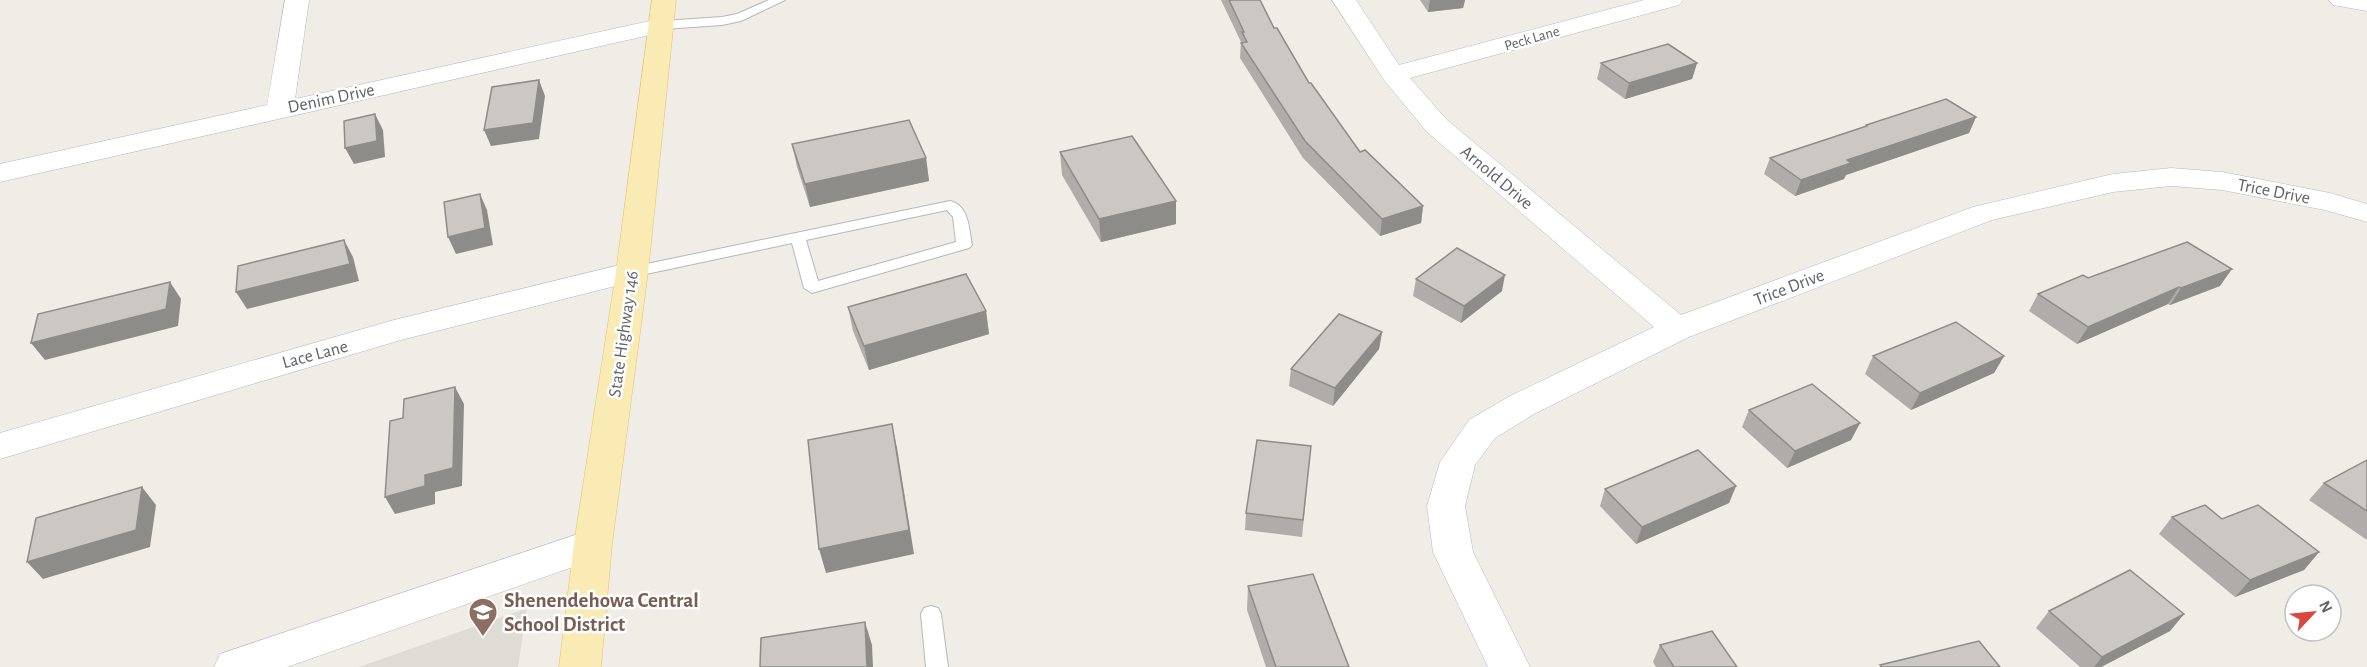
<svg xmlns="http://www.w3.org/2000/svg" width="2367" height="667" font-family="'Alegreya Sans',sans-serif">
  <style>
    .education { fill: #dfdcd6 }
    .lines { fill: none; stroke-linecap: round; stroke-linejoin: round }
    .service-casing { stroke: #b4b7bb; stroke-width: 2 }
    .minor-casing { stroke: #b4b7bb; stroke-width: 1 }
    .primary-casing { stroke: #e7bf69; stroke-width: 1 }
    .service { fill: #fff; fill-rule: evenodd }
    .minor { fill: #fff; fill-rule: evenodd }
    .primary { fill: #f9ebb3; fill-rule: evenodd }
    .wall { fill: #afaca9 }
    .shaded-wall { fill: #8e8c89 }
    .building { fill: #cbc8c4; stroke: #8e8c89; stroke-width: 1.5 }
    .labels { text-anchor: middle; stroke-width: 5; stroke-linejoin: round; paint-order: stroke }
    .far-street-label { font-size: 15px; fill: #5f6266; stroke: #fff }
    .street-label { font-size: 18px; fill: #5f6266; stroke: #fff }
    .near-education-label { font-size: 21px; font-weight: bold; fill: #785e54; stroke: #fff; text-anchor: start }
  </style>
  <rect width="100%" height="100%" fill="#f0ede7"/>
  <polygon class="education" points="527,608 518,667 359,667"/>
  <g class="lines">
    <g class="service-casing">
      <g id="service">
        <polygon points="769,0 785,0 741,21 722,25 663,29 657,25 663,21 722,17 737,14"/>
        <path d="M950,201c19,4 19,28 22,44l-3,3 -157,45 -8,-5 -12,-45 -160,34 -8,-5 8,-5zM947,210l6,7 3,25 -138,39 -12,-41z"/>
        <polygon points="931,606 938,608 941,614 948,667 926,667 921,614 924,608"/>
      </g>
    </g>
    <g class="minor-casing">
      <g id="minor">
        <polygon points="285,0 309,0 295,99 663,18 672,20 675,25 672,30 663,32 0,182 0,164 267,105"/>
        <polygon points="1332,0 1356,0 1399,65 1644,0 1683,0 1679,5 1410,78 1447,120 1681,315 1973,207 2113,174 2171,168 2222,172 2330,193 2367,204 2367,222 2325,210 2222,190 2171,186 2113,192 1992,220 1689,337 1534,414 1495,438 1475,465 1465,506 1473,552 1530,667 1488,667 1433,552 1427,506 1440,462 1469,420 1510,396 1654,327 1427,132 1384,80"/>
        <polygon points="2329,0 2367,0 2367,11 2333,5"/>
        <polygon points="632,262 643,265 648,272 643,279 401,340 0,459 0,433 394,320"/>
        <polygon points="593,529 607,533 612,544 607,555 287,667 214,667 220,654"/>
      </g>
    </g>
    <g class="primary-casing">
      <polygon id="primary" points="652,0 676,0 648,272 612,544 601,667 559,667 574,544 616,272"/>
    </g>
    <use href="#service" class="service"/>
    <use href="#minor" class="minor"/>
    <use href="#primary" class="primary"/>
  </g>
  <g class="wall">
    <polygon points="1221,0 1260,0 1274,28 1309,83 1360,152 1423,206 1421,223 1380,236 1303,158 1240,58 1241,42"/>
    <polygon points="1420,0 1465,0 1463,8 1428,12"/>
    <polygon points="1601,63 1697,63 1692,79 1625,99 1597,79"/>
    <polygon points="1976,117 1969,133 1846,175 1844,179 1795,196 1764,174 1770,158 1865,126 1866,125"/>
    <polygon points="792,144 926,158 929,181 810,207 797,167"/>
    <polygon points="1060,152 1176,224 1101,242 1062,175"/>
    <polygon points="2088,278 2220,286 2170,305 2168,304 2077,344 2029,311 2038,294"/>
    <polygon points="1416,279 1502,291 1461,323 1413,296"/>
    <polygon points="848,307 986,311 989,334 869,370 853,331"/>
    <polygon points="1382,332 1379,349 1333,406 1289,386 1291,369"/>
    <polygon points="1873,356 2004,356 1994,373 1911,410 1865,374"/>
    <polygon points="1749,410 1860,423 1851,440 1787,468 1742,427"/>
    <polygon points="1311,446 1302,537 1245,530 1246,513"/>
    <polygon points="2367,460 2367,540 2309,500 2324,483"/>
    <polygon points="1736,486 1729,503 1636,544 1600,506 1605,489"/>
    <polygon points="2172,517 2222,519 2319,552 2304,570 2235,597 2159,534"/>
    <polygon points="1248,586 1349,667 1266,667 1247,610"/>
    <polygon points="2049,611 2184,614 2170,631 2101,667 2080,667 2036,628"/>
    <polygon points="1660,645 1737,667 1656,667 1653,662"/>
  </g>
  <g class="shaded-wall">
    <polygon points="1430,0 1465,0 1463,8 1428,12"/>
    <polygon points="1697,63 1692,79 1625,99 1629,83"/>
    <polygon points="539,80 545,96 539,139 491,146 484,130"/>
    <polygon points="375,114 383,130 385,157 354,164 345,148"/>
    <polygon points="1976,117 1969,133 1846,175 1844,179 1795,196 1801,180 1847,160"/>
    <polygon points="926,158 929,181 810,207 805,184"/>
    <polygon points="480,194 487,210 493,245 456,254 448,237"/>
    <polygon points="1176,201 1176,224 1101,242 1099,219"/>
    <polygon points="1423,206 1421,223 1380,236 1382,219"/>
    <polygon points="344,240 353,257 359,281 247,309 236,292"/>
    <polygon points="2232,269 2220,286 2170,305 2181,288"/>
    <polygon points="1505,275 1502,291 1461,323 1464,306"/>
    <polygon points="170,282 181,299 178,326 45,360 31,343"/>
    <polygon points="2179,287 2168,304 2077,344 2088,327"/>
    <polygon points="986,311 989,334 869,370 864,346"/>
    <polygon points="1382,332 1379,349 1333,406 1335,388"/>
    <polygon points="2004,356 1994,373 1911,410 1920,393"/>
    <polygon points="455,387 464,404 462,486 435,492 435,504 395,514 385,497 425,475"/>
    <polygon points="1860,423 1851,440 1787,468 1795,451"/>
    <polygon points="892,424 897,448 914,554 826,573 819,549"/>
    <polygon points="1736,486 1729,503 1636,544 1642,527"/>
    <polygon points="142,487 156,505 150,547 43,579 27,562"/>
    <polygon points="2319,552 2304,570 2235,597 2250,580"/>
    <polygon points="2184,614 2170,631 2101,667 2094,667 2102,657"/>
    <polygon points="865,622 872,645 873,667 867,667"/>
  </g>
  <g class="building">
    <polygon points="1229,0 1260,0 1274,28 1277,28 1309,83 1311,83 1360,152 1365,150 1423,206 1382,219 1305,141 1241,43 1247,42 1242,32 1244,32"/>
    <polygon points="1668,44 1697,63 1629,83 1601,63"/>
    <polygon points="539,80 533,123 484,130 492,87"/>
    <polygon points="1946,99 1976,117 1847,160 1851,163 1801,180 1770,158 1867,126 1866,125"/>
    <polygon points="375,114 377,141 345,148 344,121"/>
    <polygon points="909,120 926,158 805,184 792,144"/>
    <polygon points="1132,136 1176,201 1099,219 1060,152"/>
    <polygon points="480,194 485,228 448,237 444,202"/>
    <polygon points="344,240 350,264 236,292 238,266"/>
    <polygon points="2187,242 2232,269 2181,288 2179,287 2088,327 2038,294 2083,275 2088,278"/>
    <polygon points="1457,248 1505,275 1464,306 1416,279"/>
    <polygon points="966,274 986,311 864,346 848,307"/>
    <polygon points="170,282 166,309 31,343 38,314"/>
    <polygon points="1339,314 1382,332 1335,388 1291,369"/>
    <polygon points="1956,322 2004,356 1920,393 1873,356"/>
    <polygon points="1812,384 1860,423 1795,451 1749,410"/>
    <polygon points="455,387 453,468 425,475 425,486 385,497 390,421 403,418 404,399"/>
    <polygon points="892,424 909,530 819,549 808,440"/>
    <polygon points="1257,440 1311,446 1303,520 1246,513"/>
    <polygon points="1698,450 1736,486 1642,527 1605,489"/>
    <polygon points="2367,460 2367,511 2324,483"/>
    <polygon points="142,487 136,530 27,562 36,518"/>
    <polygon points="2205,505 2222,519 2258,505 2319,552 2250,580 2172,517"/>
    <polygon points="2130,570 2184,614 2102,657 2049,611"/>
    <polygon points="1313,574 1349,667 1276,667 1248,586"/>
    <polygon points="865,622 867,667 760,667 761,638"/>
    <polygon points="1712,631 1737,667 1674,667 1660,645"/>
    <polygon points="1979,641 2000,667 1882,667 1880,665"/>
  </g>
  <defs>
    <g id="school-pin" transform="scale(1.5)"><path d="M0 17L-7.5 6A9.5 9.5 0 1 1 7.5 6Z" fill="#8d6e63" stroke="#fff"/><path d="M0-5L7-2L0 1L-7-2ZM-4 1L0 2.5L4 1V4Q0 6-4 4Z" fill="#fff"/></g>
  </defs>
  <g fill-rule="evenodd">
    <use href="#school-pin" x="483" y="612"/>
  </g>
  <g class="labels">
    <g class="far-street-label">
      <text transform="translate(1532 38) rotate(-16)" y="5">Peck Lane</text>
    </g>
    <g class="street-label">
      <text transform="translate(331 98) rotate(-12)" y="6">Denim Drive</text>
      <text transform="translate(1497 177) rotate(40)" y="6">Arnold Drive</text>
      <text transform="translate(2274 191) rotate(11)" y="6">Trice Drive</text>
      <text transform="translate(1789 287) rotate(-21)" y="6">Trice Drive</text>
      <text transform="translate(623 334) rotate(-82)" y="6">State Highway 146</text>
      <text transform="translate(315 354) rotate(-15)" y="6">Lace Lane</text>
    </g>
    <g class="near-education-label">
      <text x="504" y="607">Shenendehowa Central<tspan x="504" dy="24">School District</tspan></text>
    </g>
  </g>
  <g transform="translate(2313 613) rotate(64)"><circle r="28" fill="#ffffff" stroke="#bfc0c2" stroke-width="1.5"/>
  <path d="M0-4.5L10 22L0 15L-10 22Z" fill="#dc4641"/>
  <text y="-9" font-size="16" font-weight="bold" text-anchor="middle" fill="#5f6266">N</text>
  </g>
</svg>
